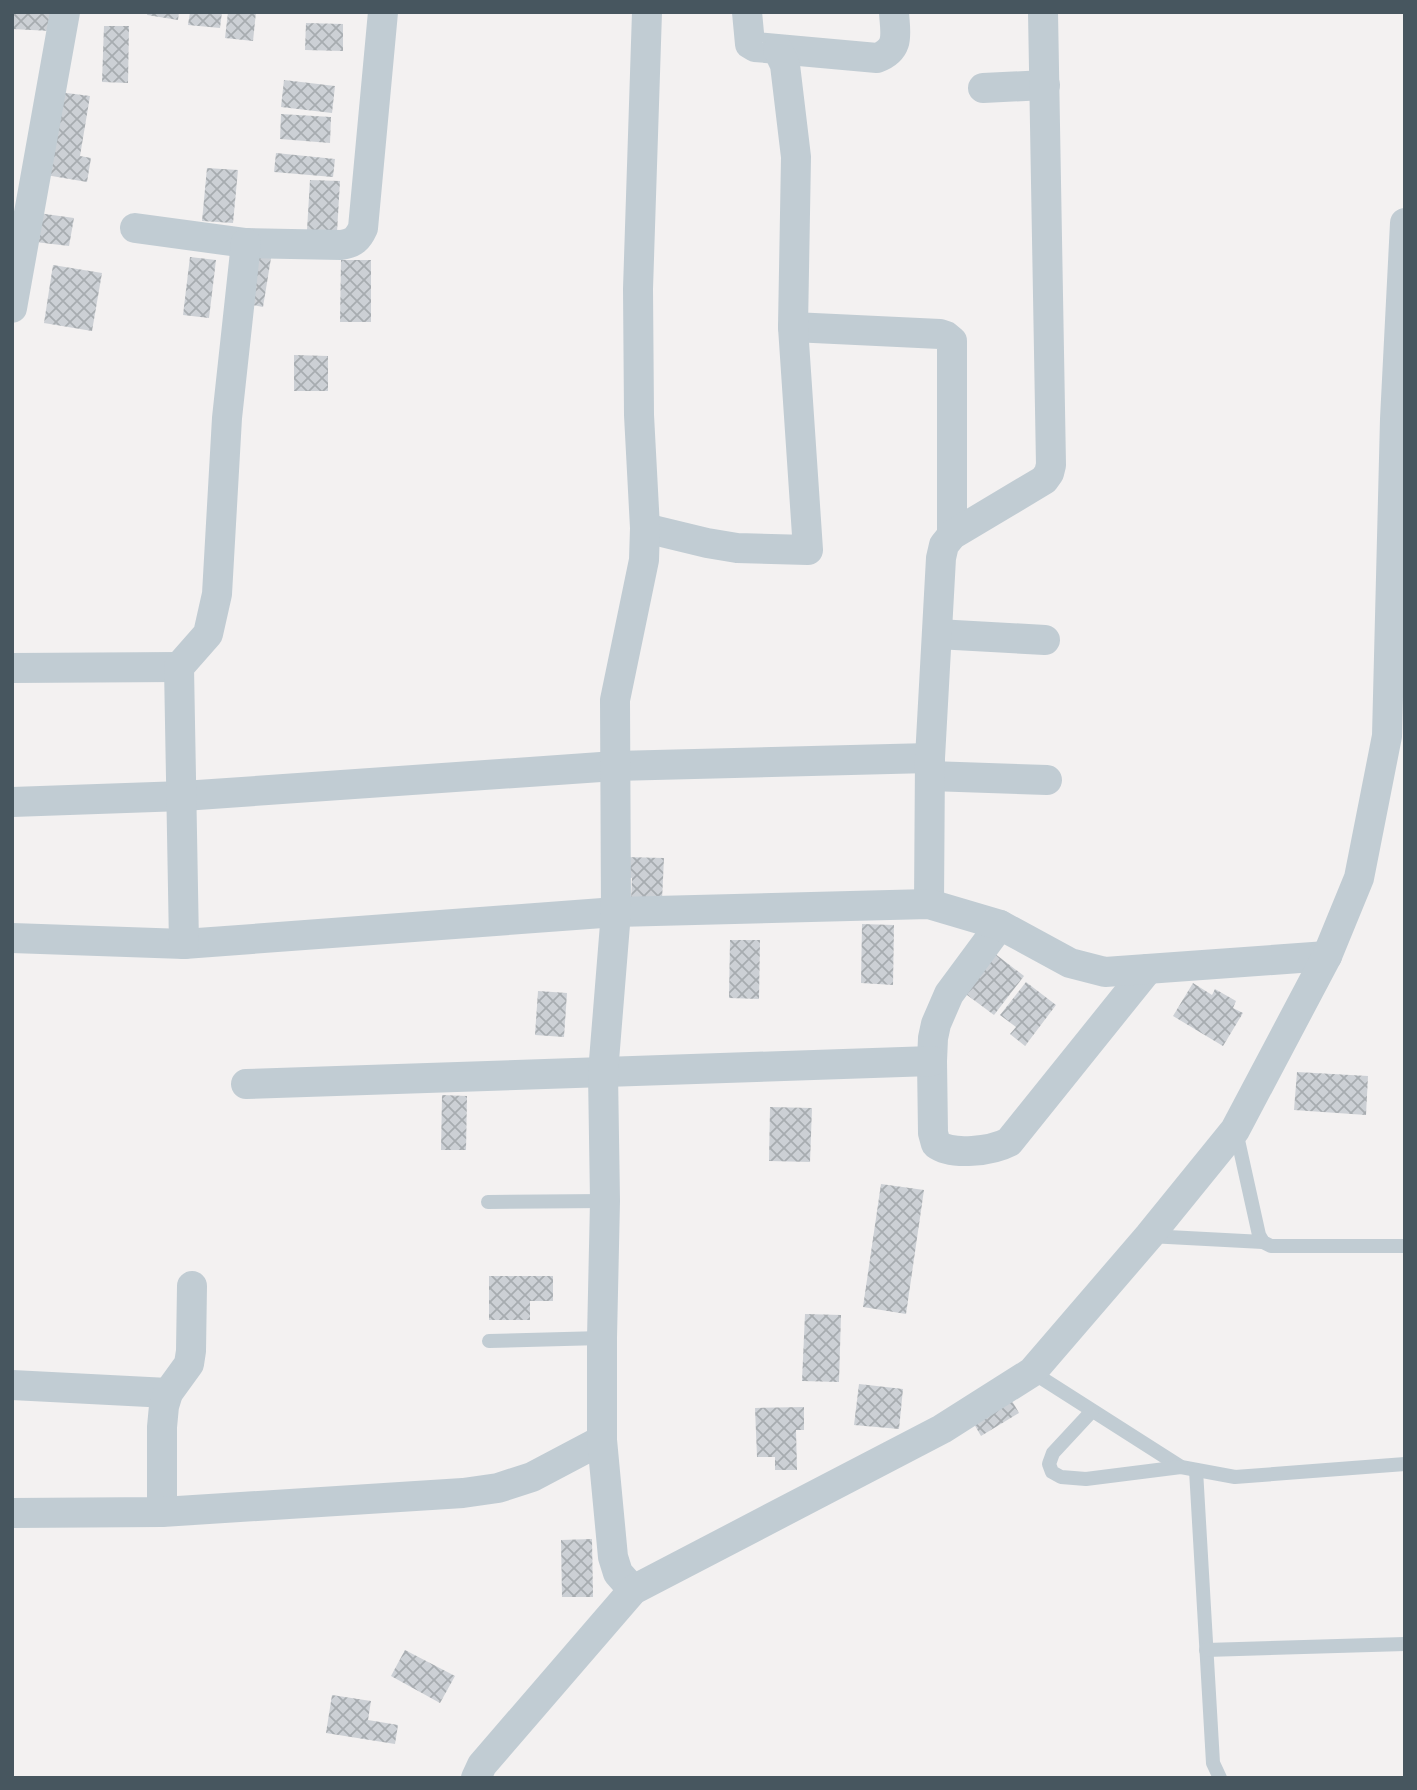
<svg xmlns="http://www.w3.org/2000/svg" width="1417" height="1790" font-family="Roboto,sans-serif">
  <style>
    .building { fill: url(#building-cross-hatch) }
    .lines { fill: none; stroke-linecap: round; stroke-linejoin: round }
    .lane { stroke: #c1ccd3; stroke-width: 14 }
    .street { stroke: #c1ccd3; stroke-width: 30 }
  </style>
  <defs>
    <pattern id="building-cross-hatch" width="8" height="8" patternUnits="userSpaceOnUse" patternTransform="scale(1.75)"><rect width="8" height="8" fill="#ccd0d5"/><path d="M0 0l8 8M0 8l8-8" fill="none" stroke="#a7acb0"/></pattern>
  </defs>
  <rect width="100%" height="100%" fill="#f3f1f1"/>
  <g class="building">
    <polygon points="12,12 51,12 51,31 12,29"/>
    <polygon points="148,12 179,12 178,20 147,15"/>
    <polygon points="190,12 222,12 220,28 188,25"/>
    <polygon points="228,12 256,12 253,41 225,38"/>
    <polygon points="306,23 343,24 343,51 305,50"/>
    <polygon points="104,26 129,26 128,83 102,82"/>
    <polygon points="284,80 335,86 332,113 281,107"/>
    <polygon points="59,92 90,96 80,156 91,158 87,182 46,175"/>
    <polygon points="281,114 331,117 330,143 280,139"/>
    <polygon points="276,153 335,159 333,177 274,172"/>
    <polygon points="207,168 238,170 233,223 202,221"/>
    <polygon points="310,180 340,181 337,232 307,230"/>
    <polygon points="31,212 74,218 69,246 27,241"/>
    <polygon points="250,249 272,252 263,307 241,303"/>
    <polygon points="190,257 216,260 209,318 183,315"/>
    <polygon points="341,260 371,260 371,322 340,322"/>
    <polygon points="53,265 102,273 92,331 44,323"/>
    <polygon points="294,355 328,356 328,391 294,391"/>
    <polygon points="625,857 664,858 662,900 631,900 632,878 624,877"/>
    <polygon points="862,924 894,925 893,985 861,983"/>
    <polygon points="730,940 760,940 759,999 729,998"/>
    <polygon points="994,953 1024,976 994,1015 963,992"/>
    <polygon points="1026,982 1056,1005 1025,1046 1010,1034 1016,1027 1000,1015"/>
    <polygon points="1193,983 1212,995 1215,989 1236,1001 1233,1008 1243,1013 1223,1046 1173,1016"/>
    <polygon points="538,991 567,993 564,1037 535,1035"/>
    <polygon points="1297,1072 1368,1076 1366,1115 1294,1110"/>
    <polygon points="442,1095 467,1096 466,1150 441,1150"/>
    <polygon points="770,1107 812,1108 810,1162 769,1161"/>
    <polygon points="881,1184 924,1190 906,1314 863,1307"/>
    <polygon points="489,1276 553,1276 553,1301 530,1301 530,1320 489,1320"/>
    <polygon points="805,1314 841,1315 839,1382 802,1381"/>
    <polygon points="859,1384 903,1389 899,1429 854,1425"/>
    <polygon points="1008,1394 1019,1413 981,1436 970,1417"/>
    <polygon points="804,1407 804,1430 796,1430 797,1470 775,1470 775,1457 757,1457 755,1408"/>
    <polygon points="592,1539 593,1597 562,1597 561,1540"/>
    <polygon points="405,1650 455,1676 440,1703 391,1676"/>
    <polygon points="332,1695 371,1701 368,1720 398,1725 395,1744 326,1733"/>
  </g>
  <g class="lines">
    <g class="lane">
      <polyline points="1236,1131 1259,1235 1263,1242"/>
      <polyline points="488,1202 605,1201"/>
      <polyline points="1149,1236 1263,1242 1271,1246 1405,1246"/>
      <polyline points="489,1341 602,1338"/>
      <polyline points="1032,1372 1181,1467 1235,1477 1405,1464"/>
      <polyline points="1092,1411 1053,1453 1049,1464 1052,1472 1061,1477 1086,1479 1181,1467"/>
      <polyline points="1196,1470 1213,1763 1220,1778"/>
      <polyline points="1206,1650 1405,1644"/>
    </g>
    <g class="street">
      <path d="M747,12l3,32 5,3 122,11c24,-9 18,-25 17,-46"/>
      <polyline points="983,88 1045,85"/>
      <path d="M135,228l111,15 95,2c13,-2 17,-6 22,-17l20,-216"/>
      <polyline points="12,308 65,12"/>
      <polyline points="793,327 940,334 946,336 952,341 952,535"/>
      <polyline points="645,528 707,543 737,548 808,550 793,327 796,157 785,65 778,50"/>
      <polyline points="937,634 1045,640"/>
      <polyline points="12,668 179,667"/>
      <polyline points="930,776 1047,780"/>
      <polyline points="12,802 183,796 615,766 930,758"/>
      <polyline points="929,904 930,758 941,558 944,545 952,535 1044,480 1049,473 1051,465 1043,12"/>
      <path d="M1000,925l-51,69 -13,30 -3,14 -1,23 1,72 3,11c16,12 56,7 73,-2l139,-173"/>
      <polyline points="12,938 184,944 616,912 929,904 1000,925 1070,963 1105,972 1327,956"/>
      <polyline points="184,944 179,667 208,634 217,594 227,418 246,243"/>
      <polyline points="246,1084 932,1061"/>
      <polyline points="12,1385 168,1393"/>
      <polyline points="162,1512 162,1427 164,1406 168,1393 189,1364 191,1351 192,1286"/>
      <polyline points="12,1513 162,1512 463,1493 498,1488 532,1477 602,1440"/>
      <polyline points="633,1590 618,1573 613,1557 602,1440 602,1338 605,1201 603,1073 616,912 615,700 644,560 645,528 639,415 638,289 647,12"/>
      <polyline points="476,1778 482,1765 633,1590 942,1429 1032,1372 1149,1236 1235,1130 1327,956 1359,878 1387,736 1395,419 1405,223"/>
    </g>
  </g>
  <rect width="1417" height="1790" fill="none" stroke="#47565f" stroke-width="28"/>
</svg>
